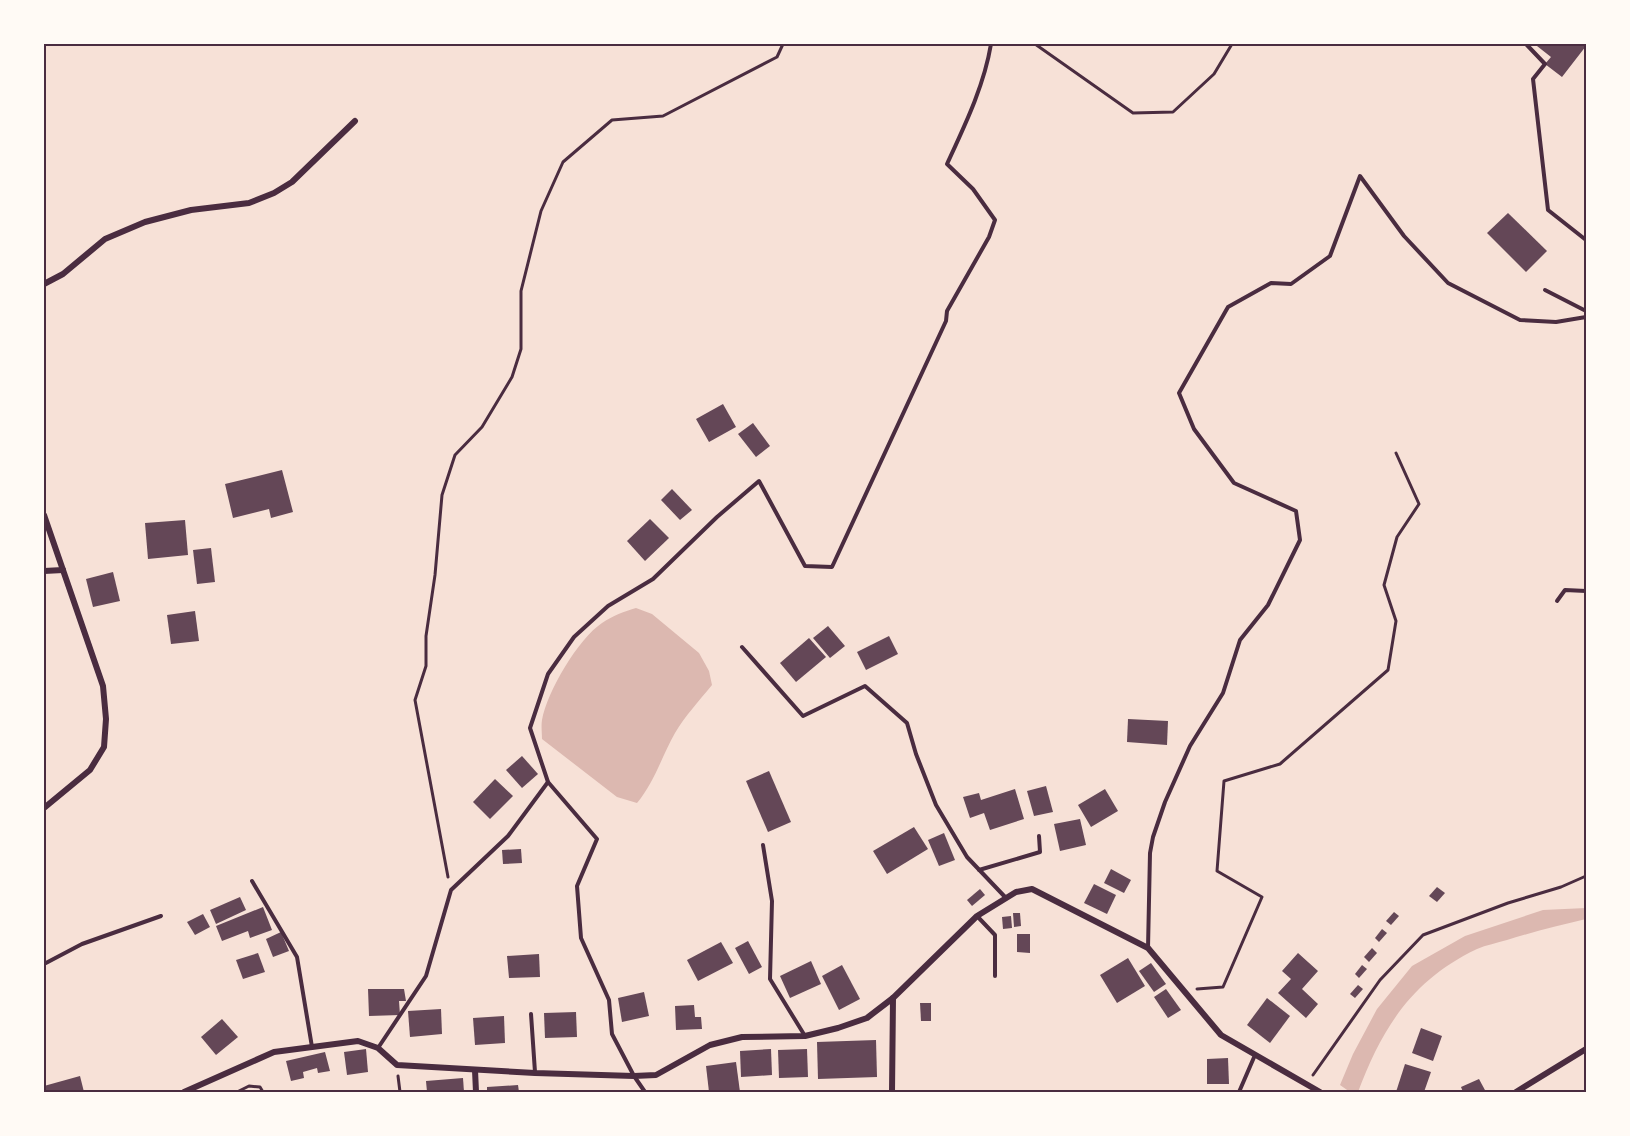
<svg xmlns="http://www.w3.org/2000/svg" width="1630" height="1136" font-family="'Varela Round',sans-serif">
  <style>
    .water { fill: #dcb8b0 }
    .building { fill: #644757 }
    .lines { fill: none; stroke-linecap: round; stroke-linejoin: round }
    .path { stroke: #4a2c40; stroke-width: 3 }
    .service { stroke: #4a2c40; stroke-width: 4 }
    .minor { stroke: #4a2c40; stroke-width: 6 }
    .neatline { fill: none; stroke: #4a2c40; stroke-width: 2 }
  </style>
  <rect width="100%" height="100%" fill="#f7e1d7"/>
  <g class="water">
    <path d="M636,608l16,6 47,39 10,18 3,14c-13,16 -27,31 -37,48 -13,23 -21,50 -38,70l-20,-6 -75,-58c0,-6 -1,-13 0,-19 5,-28 36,-81 60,-97 10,-7 23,-12 34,-15z"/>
    <path d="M1586,908v11c-26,6 -53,13 -79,21 -10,3 -21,5 -30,9 -65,31 -95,79 -119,143h-8l-10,-7 13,-31 24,-45 35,-43 53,-30 78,-26z"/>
  </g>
  <g class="building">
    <polygon points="1539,44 1586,44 1586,46 1562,77 1545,64 1551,57 1537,46"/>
    <polygon points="1508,213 1547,251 1526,272 1487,233"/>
    <polygon points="723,404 736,427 709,442 696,419"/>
    <polygon points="753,423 770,446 756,457 738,434"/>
    <polygon points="282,470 293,512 271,518 269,509 233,518 225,484"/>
    <polygon points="672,489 692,510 680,520 661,500"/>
    <polygon points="650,519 669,538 645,561 627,541"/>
    <polygon points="185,520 188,555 148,559 145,523"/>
    <polygon points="211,548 215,582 197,584 193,550"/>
    <polygon points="113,572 120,601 93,607 86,579"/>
    <polygon points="195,611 199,641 171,644 167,615"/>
    <polygon points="828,626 845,646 830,658 813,638"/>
    <polygon points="889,636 898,654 866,670 857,652"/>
    <polygon points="809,638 826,657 796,682 780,663"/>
    <polygon points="1128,719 1168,721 1167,745 1127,742"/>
    <polygon points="522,756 538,774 522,788 506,770"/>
    <polygon points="769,771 791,822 768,832 746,781"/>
    <polygon points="495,779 513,796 490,819 473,802"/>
    <polygon points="1046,786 1053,812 1034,816 1027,791"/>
    <polygon points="1015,789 1024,819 990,830 984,813 970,818 963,797 979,793 981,800"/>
    <polygon points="1105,789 1118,811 1091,827 1078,805"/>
    <polygon points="1080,819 1086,845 1060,851 1054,824"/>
    <polygon points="914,827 928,849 887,874 873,851"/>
    <polygon points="944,833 955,860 939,866 928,840"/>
    <polygon points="521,849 522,863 503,864 502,850"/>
    <polygon points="1111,869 1131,880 1124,893 1104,883"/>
    <polygon points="1094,884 1116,895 1107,914 1084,903"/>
    <polygon points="1437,887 1445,893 1437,902 1429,896"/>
    <polygon points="980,889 985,895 972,906 967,900"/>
    <polygon points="240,897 246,910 216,924 210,910"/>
    <polygon points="263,907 272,930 250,938 248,931 222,941 216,926"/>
    <polygon points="1394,912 1399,916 1391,925 1386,921"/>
    <polygon points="1013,913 1020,913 1021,926 1014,927"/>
    <polygon points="203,914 210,927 195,935 187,922"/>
    <polygon points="1011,916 1012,928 1003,929 1002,917"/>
    <polygon points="1382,929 1387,933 1379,942 1375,938"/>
    <polygon points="281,932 289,951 273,957 266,939"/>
    <polygon points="1017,934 1030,934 1030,953 1017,952"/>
    <polygon points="748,941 762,967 749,974 735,948"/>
    <polygon points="721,942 733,963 698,981 687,960"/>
    <polygon points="1372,948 1377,953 1369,962 1364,957"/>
    <polygon points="258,953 265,972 243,979 236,960"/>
    <polygon points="1298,953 1318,971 1302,989 1318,1004 1306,1018 1278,993 1291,979 1282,971"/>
    <polygon points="539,954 540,977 509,978 507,956"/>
    <polygon points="1128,958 1145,986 1117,1003 1100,975"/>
    <polygon points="811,961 821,984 790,998 780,976"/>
    <polygon points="1151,963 1166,984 1154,992 1139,971"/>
    <polygon points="842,965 860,999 839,1010 822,976"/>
    <polygon points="1362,965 1367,969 1359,978 1355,974"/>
    <polygon points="1358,985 1363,989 1355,998 1350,994"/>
    <polygon points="368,989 404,989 406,1001 399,1001 400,1015 369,1016"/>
    <polygon points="1166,989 1181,1010 1168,1018 1154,997"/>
    <polygon points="644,992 649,1016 622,1022 618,998"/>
    <polygon points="1267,998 1290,1016 1270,1043 1247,1025"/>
    <polygon points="920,1003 931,1003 931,1021 921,1021"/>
    <polygon points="694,1005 695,1017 701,1017 702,1029 676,1030 675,1006"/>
    <polygon points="441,1009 442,1034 410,1037 408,1011"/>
    <polygon points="576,1012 577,1037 545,1038 544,1013"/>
    <polygon points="504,1016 505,1043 475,1045 473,1018"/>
    <polygon points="222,1019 238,1037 216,1055 201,1037"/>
    <polygon points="1421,1028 1442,1036 1433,1061 1412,1053"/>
    <polygon points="876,1040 877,1077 818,1079 817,1042"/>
    <polygon points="366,1049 368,1072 347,1075 344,1052"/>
    <polygon points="771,1049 772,1075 741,1077 740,1051"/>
    <polygon points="807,1049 808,1077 779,1078 778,1050"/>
    <polygon points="325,1052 330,1071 318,1073 317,1068 303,1072 304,1078 291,1081 286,1061"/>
    <polygon points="1228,1058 1229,1084 1207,1084 1207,1059"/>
    <polygon points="736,1062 740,1092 709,1092 706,1066"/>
    <polygon points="1405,1064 1431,1072 1424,1092 1396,1092"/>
    <polygon points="80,1076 84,1092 44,1092 44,1086"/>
    <polygon points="463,1078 464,1092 427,1092 426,1081"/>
    <polygon points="1479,1079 1486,1092 1463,1092 1461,1087"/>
    <polygon points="518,1085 519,1092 487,1092 487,1087"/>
  </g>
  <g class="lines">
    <g class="path">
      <polyline points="1035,44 1133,113 1173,112 1214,74 1232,44"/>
      <polyline points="448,877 415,700 426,666 426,636 435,575 442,495 455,455 482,427 512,377 521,349 521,291 541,211 563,162 612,120 663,116 777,57 783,44"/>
      <polyline points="1197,989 1223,987 1262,897 1217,871 1224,781 1280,764 1388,670 1396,621 1384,585 1397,537 1419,504 1396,453"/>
      <polyline points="1313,1075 1380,980 1423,935 1508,903 1561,887 1586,876"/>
      <polyline points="398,1076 400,1092"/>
      <polyline points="237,1092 249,1086 260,1087 263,1092"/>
    </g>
    <g class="service">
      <polyline points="1526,44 1545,64 1533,79 1548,210 1586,240"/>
      <polyline points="1545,290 1586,311"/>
      <polyline points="1557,601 1565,590 1586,591"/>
      <polyline points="742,647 803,716 865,686 907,723 916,754 936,805 967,857 1006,898"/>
      <polyline points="763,845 772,901 770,979 805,1036"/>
      <polyline points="979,870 1040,852 1039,836"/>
      <polyline points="252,881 297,957 312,1047"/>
      <polyline points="977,916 995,935 995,976"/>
      <polyline points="1148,948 1150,853 1153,837 1165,802 1190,746 1223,693 1240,640 1268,605 1300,540 1296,511 1234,483 1194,429 1179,393 1228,307 1271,283 1291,284 1330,256 1360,176 1404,236 1448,283 1520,320 1556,322 1586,317"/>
      <polyline points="44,964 82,944 161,916"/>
      <polyline points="531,1014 535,1072"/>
      <polyline points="378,1048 426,976 451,890 508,836 548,782"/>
      <path d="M645,1092l-11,-16 -22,-42 -3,-34 -28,-62 -4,-52 20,-47 -49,-57 -18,-54 18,-54 26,-37 34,-31 45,-27 64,-62 42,-36 46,85 27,1 114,-246 1,-10 42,-74 6,-17 -22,-31 -26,-25c18,-39 37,-78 44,-120"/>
      <polyline points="1239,1092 1255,1055"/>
    </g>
    <g class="minor">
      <polyline points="44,284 63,274 105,239 145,222 191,210 249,203 274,193 292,182 355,121"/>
      <polyline points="44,515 103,686 106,719 104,747 90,770 44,808"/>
      <polyline points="44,571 63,570"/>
      <polyline points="475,1070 476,1092"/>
      <polyline points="184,1092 274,1052 358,1041 378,1048 397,1065 535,1073 634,1076 656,1075 710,1045 742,1037 805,1036 838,1028 867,1018 893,998 977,916 1016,892 1032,889 1148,948 1221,1035 1320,1092"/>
      <polyline points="892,1092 893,998"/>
      <polyline points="1516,1092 1586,1049"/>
    </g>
  </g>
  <rect width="1630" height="1136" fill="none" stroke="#fffaf5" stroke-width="90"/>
  <rect x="45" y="45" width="1540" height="1046" class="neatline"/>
</svg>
